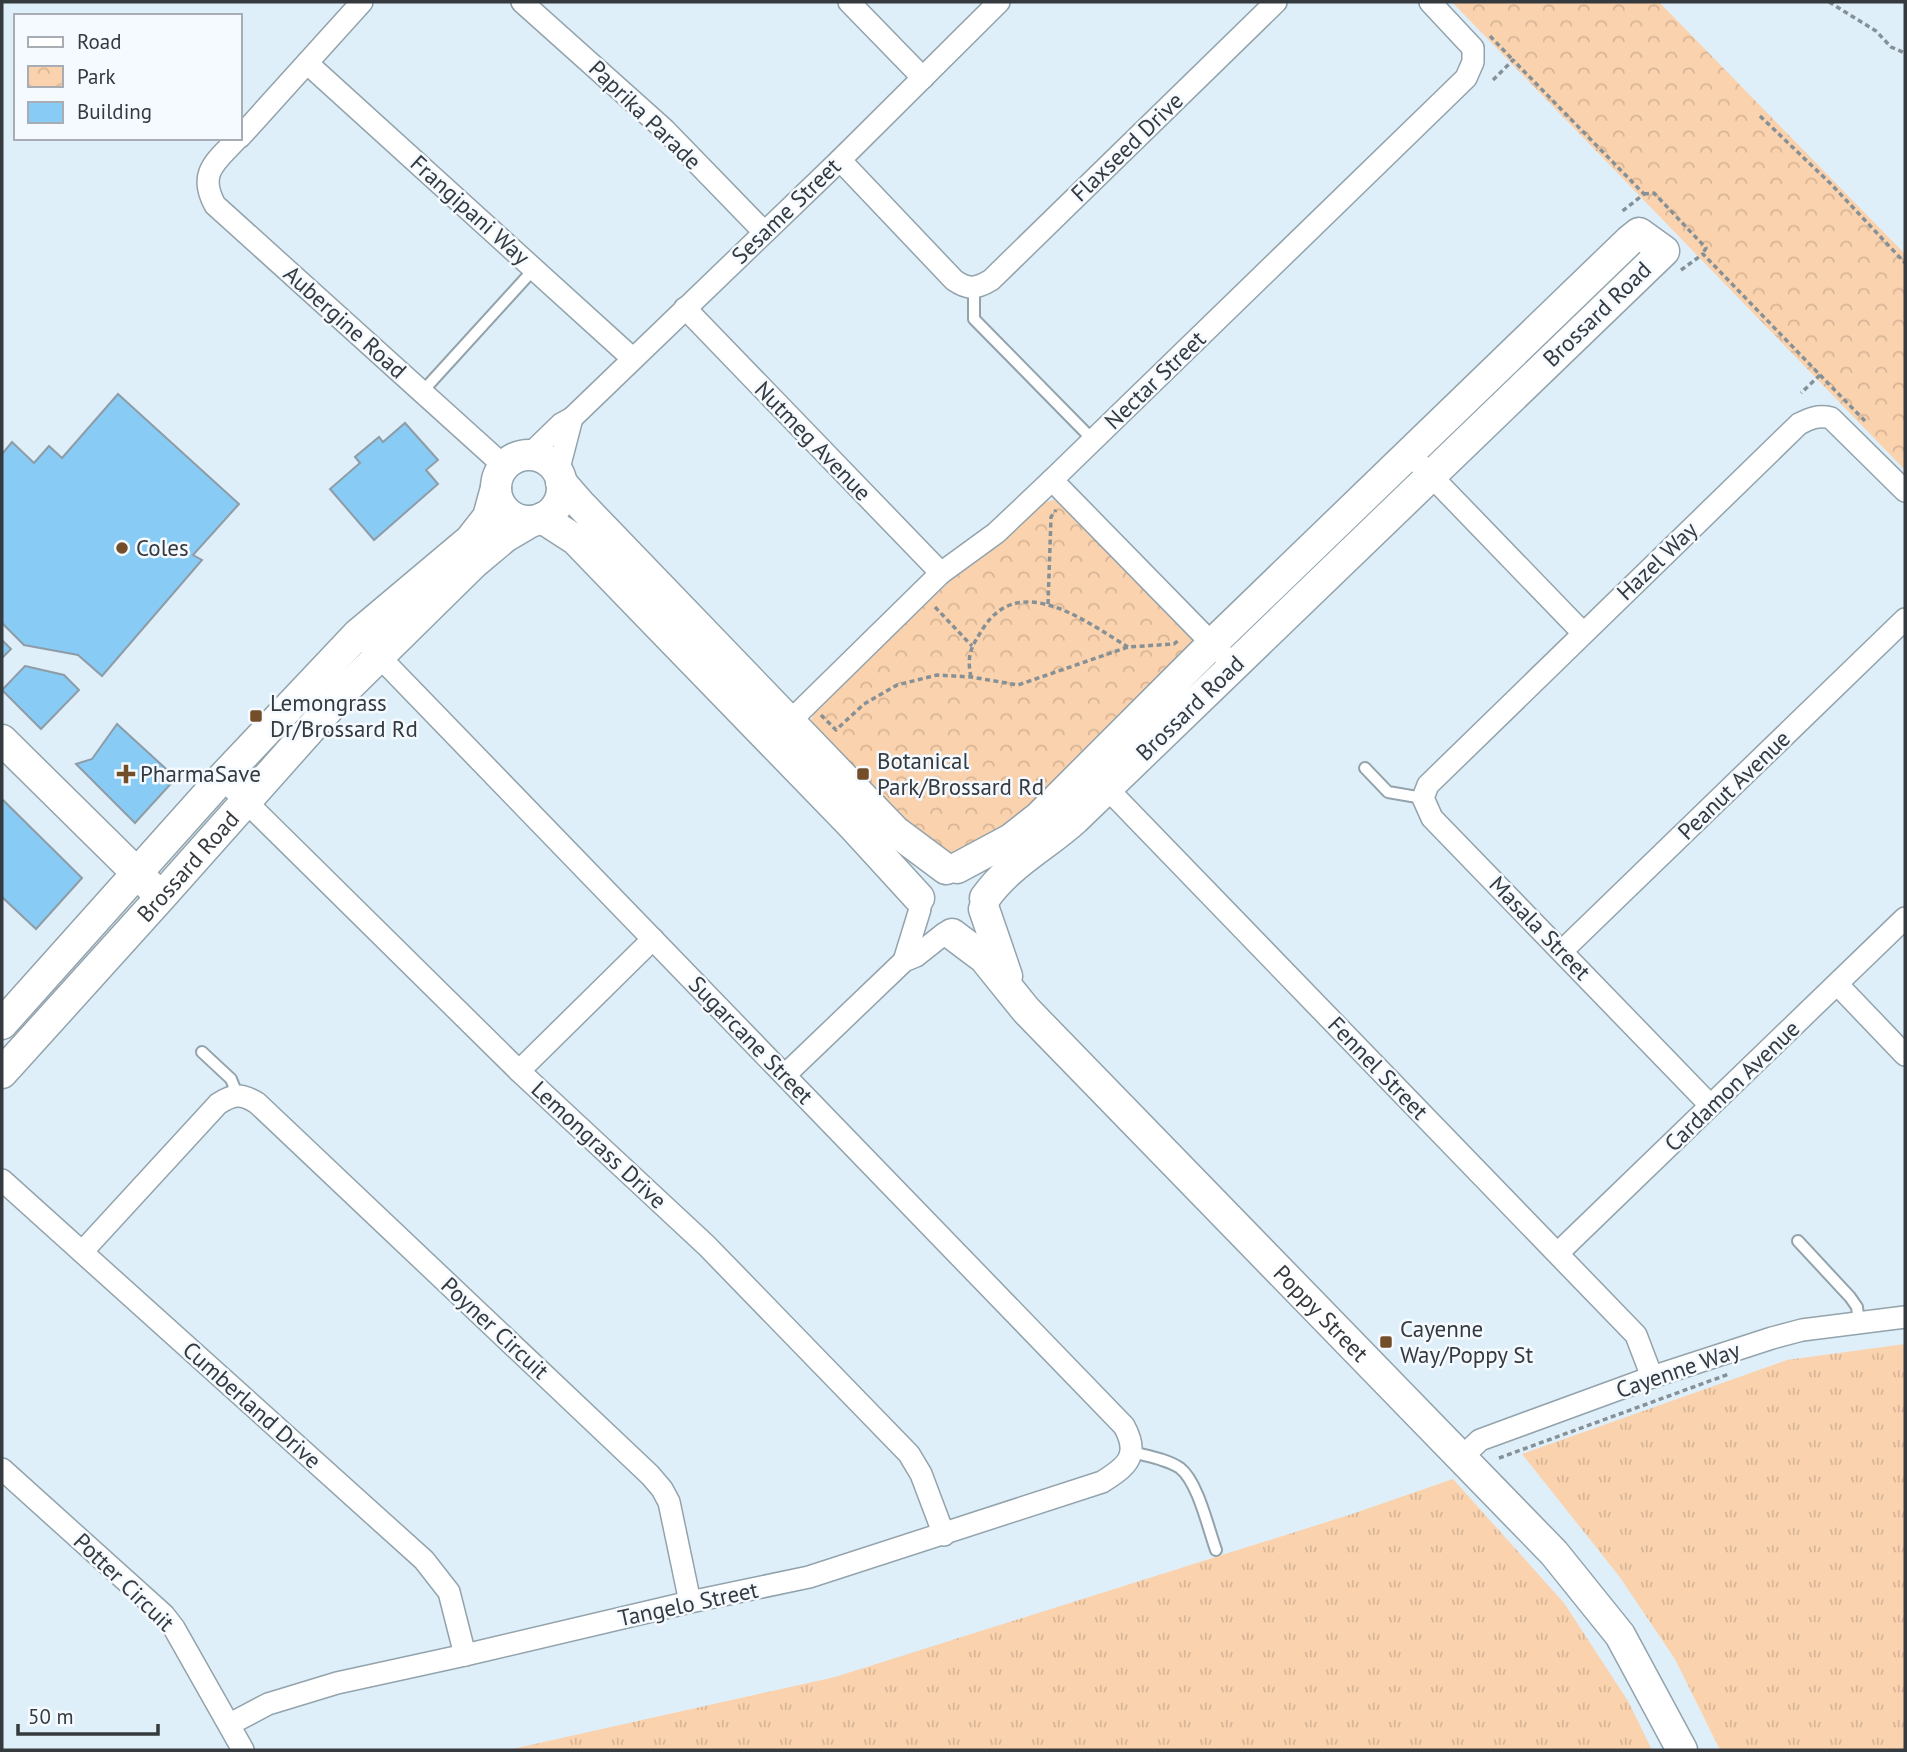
<svg xmlns="http://www.w3.org/2000/svg" width="1907" height="1752" font-family="'PT Sans',sans-serif">
  <style>
    .grass { fill: url(#grass-tufts) }
    .park { fill: url(#park-crowns) }
    .building { fill: #88cbf4; stroke: #8d9ca6; stroke-width: 2 }
    .lines { fill: none; stroke-linecap: round; stroke-linejoin: round }
    .lane-casing { stroke: #93a3ac; stroke-width: 14 }
    .street-casing { stroke: #93a3ac; stroke-width: 24 }
    .secondary-casing { stroke: #93a3ac; stroke-width: 33 }
    .path { stroke: #869197; stroke-width: 3.5; stroke-dasharray: 5 3.5; stroke-linecap: butt }
    .lane { stroke: #fff; stroke-width: 10 }
    .street { stroke: #fff; stroke-width: 21 }
    .secondary { stroke: #fff; stroke-width: 30 }
    .poi-dot { fill: #734e29; stroke: #f4faff; stroke-width: 2.5 }
    .labels { text-anchor: middle; stroke-width: 5; stroke-linejoin: round; paint-order: stroke }
    .street-label { font-size: 23px; fill: #343a3e; stroke: #f4faff }
    .poi-label { font-size: 23px; fill: #343a3e; stroke: #f4faff; text-anchor: start }
  </style>
  <defs>
    <pattern id="grass-tufts" width="24" height="20" patternUnits="userSpaceOnUse" patternTransform="scale(1.75)"><rect width="24" height="20" fill="#fad2ad"/><path d="M3 7l-1-3M5 7V3M7 7l1-3M15 17l-1-3M17 17v-4M19 17l1-3" fill="none" stroke="#d7b596"/></pattern>
    <pattern id="park-crowns" width="20" height="18" patternUnits="userSpaceOnUse" patternTransform="scale(1.75)"><rect width="20" height="18" fill="#fad2ad"/><path d="M2 6a3 3 0 1 1 6 0M12 15a3 3 0 1 1 6 0" fill="none" stroke="#d7b596"/></pattern>
  </defs>
  <rect width="100%" height="100%" fill="#dfeff9"/>
  <g class="grass">
    <polygon points="1905,1344 1905,1750 1720,1750 1675,1659 1619,1576 1522,1454 1787,1360"/>
    <polygon points="1453,1479 1564,1603 1628,1701 1652,1750 508,1750 835,1677 1349,1515"/>
  </g>
  <g class="park">
    <polygon points="1452,2 1659,2 1905,254 1905,470"/>
    <path d="M1053,500l9,4 127,128 4,10 -18,22 -133,129 1,12 -88,52 -58,-30v-16l-68,-71 -8,1c-14,-14 -13,-22 0,-36l148,-142 30,-19 42,-41z"/>
  </g>
  <g class="building">
    <polygon points="118,394 239,504 193,555 202,560 102,676 78,655 24,645 2,623 2,454 12,442 34,463 49,446 62,458"/>
    <polygon points="405,423 438,460 426,470 438,484 374,540 330,489 360,463 355,457 379,437 383,442"/>
    <polygon points="2,640 11,649 2,658"/>
    <polygon points="25,666 64,675 79,690 41,729 2,690"/>
    <polygon points="117,724 176,778 135,823 76,764 92,759"/>
    <polygon points="2,799 82,878 36,929 2,897"/>
  </g>
  <g class="lines">
    <g class="lane-casing">
      <g id="lane">
        <polyline points="974,289 974,319 1093,440"/>
        <polyline points="422,392 534,269"/>
        <polyline points="1365,768 1388,792 1423,798"/>
        <polyline points="202,1052 231,1079 237,1094"/>
        <polyline points="1798,1241 1850,1297 1857,1307 1859,1323"/>
        <path d="M1132,1452c15,4 35,7 48,16 18,14 28,60 36,82"/>
      </g>
    </g>
    <g class="street-casing">
      <g id="street">
        <polyline points="522,2 665,130 764,232"/>
        <polyline points="849,2 923,78"/>
        <polyline points="307,63 632,358"/>
        <polyline points="240,137 362,2"/>
        <path d="M238,138c-21,23 -41,34 -23,67l289,261"/>
        <path d="M840,160l114,120c14,10 22,9 37,0l285,-278"/>
        <polyline points="685,308 941,573"/>
        <polyline points="1409,453 1583,633"/>
        <polyline points="529,455 561,424 572,418 840,160 999,2"/>
        <polyline points="558,472 572,418"/>
        <polyline points="1052,480 1234,666"/>
        <polyline points="781,730 941,573 996,533 1052,480 1466,78 1473,62 1473,48 1430,2"/>
        <polyline points="222,778 519,1071 707,1246 909,1454 921,1474 944,1535"/>
        <polyline points="1097,778 1636,1335 1652,1377"/>
        <polyline points="1562,951 1905,619"/>
        <polyline points="904,961 920,909"/>
        <polyline points="1838,985 1905,1055"/>
        <polyline points="519,1071 653,939"/>
        <polyline points="785,1075 904,961 916,956 945,933"/>
        <path d="M1710,1105l-278,-287 -9,-20 5,-13 371,-361c12,-6 19,-9 32,-6l74,73"/>
        <polyline points="2,1180 424,1560 449,1592 465,1655"/>
        <path d="M82,1252l136,-148c15,-10 23,-11 39,-1l393,372 12,14 7,13 21,100"/>
        <polyline points="1558,1253 1905,918"/>
        <polyline points="1462,1457 1480,1440 1652,1377 1772,1338 1802,1330 1905,1317"/>
        <polyline points="2,1469 164,1615 174,1628 243,1750"/>
        <path d="M230,1724l38,-20 69,-21 128,-28 225,-53 119,-25 293,-95c26,-16 38,-27 22,-56l-753,-778"/>
      </g>
    </g>
    <g class="secondary-casing">
      <g id="secondary">
        <circle cx="529" cy="488" r="33"/>
        <polyline points="561,482 581,505 895,831 946,869"/>
        <polyline points="542,518 576,540 631,597 854,827 919,898"/>
        <polyline points="2,740 151,887"/>
        <path d="M957,868l54,-29 28,-22 173,-173 417,-403 10,-8 25,18 -589,568c-31,28 -66,45 -90,79"/>
        <polyline points="984,909 1007,976"/>
        <path id="s1" d="M952,934l32,24 42,52 528,543 66,82 62,115"/>
        <polyline points="2,1024 222,778 357,635 470,540 488,517 496,488"/>
        <path id="s2" d="M2,1073l159,-176 185,-208 128,-126 31,-26 27,-16"/>
      </g>
    </g>
    <g class="path">
      <polyline points="1829,2 1876,31 1891,47 1905,53"/>
      <polyline points="1490,36 1513,60"/>
      <polyline points="1493,80 1513,60 1644,194 1620,213"/>
      <polyline points="1760,116 1831,184 1905,263"/>
      <polyline points="1644,194 1654,193 1706,248 1703,253"/>
      <polyline points="1681,270 1703,254 1820,375 1801,393"/>
      <polyline points="1820,375 1865,421"/>
      <polyline points="1048,604 1051,517 1056,510"/>
      <polyline points="935,607 972,646"/>
      <path d="M971,677c-5,-23 1,-31 13,-50 37,-56 104,-4 144,20"/>
      <polyline points="821,715 836,730 864,704 897,685 937,675 971,677 1018,685 1128,647 1174,644 1180,639"/>
      <polyline points="1499,1458 1729,1374"/>
    </g>
    <use href="#lane" class="lane"/>
    <use href="#street" class="street"/>
    <use href="#secondary" class="secondary"/>
  </g>
  <g class="poi-dot">
    <circle cx="122" cy="548" r="7"/>
    <rect x="249" y="709" width="14" height="14" rx="3.5"/>
    <path d="M122.5 763.5h7v7h7v7h-7v7h-7v-7h-7v-7h7z"/>
    <rect x="856" y="767" width="14" height="14" rx="3.5"/>
    <rect x="1379" y="1335" width="14" height="14" rx="3.5"/>
  </g>
  <g class="labels">
    <g class="street-label">
      <text transform="translate(645 115) rotate(44)" y="8">Paprika Parade</text>
      <text transform="translate(1127 147) rotate(-44)" y="8">Flaxseed Drive</text>
      <text transform="translate(470 210) rotate(42)" y="8">Frangipani Way</text>
      <text transform="translate(786 211) rotate(-44)" y="8">Sesame Street</text>
      <text transform="translate(1597 314) rotate(-44)" y="8">Brossard Road</text>
      <text transform="translate(345 322) rotate(42)" y="8">Aubergine Road</text>
      <text transform="translate(1155 380) rotate(-44)" y="8">Nectar Street</text>
      <text transform="translate(813 441) rotate(46)" y="8">Nutmeg Avenue</text>
      <text transform="translate(1657 561) rotate(-44)" y="8">Hazel Way</text>
      <text transform="translate(1190 708) rotate(-44)" y="8">Brossard Road</text>
      <text transform="translate(1734 785) rotate(-44)" y="8">Peanut Avenue</text>
      <text dy="8" stroke="none"><textPath href="#s2" startOffset="278">Brossard Road</textPath></text>
      <text transform="translate(1540 928) rotate(46)" y="8">Masala Street</text>
      <text transform="translate(751 1040) rotate(46)" y="8">Sugarcane Street</text>
      <text transform="translate(1378 1068) rotate(46)" y="8">Fennel Street</text>
      <text transform="translate(1732 1086) rotate(-44)" y="8">Cardamon Avenue</text>
      <text transform="translate(599 1145) rotate(43)" y="8">Lemongrass Drive</text>
      <text dy="8" stroke="none"><textPath href="#s1" startOffset="530">Poppy Street</textPath></text>
      <text transform="translate(495 1328) rotate(43)" y="8">Poyner Circuit</text>
      <text transform="translate(1678 1370) rotate(-19)" y="8">Cayenne Way</text>
      <text transform="translate(252 1405) rotate(42)" y="8">Cumberland Drive</text>
      <text transform="translate(124 1582) rotate(44)" y="8">Potter Circuit</text>
      <text transform="translate(688 1604) rotate(-12)" y="8">Tangelo Street</text>
    </g>
    <g class="poi-label">
      <text x="136" y="556">Coles</text>
      <text x="270" y="711">Lemongrass<tspan x="270" dy="26">Dr/Brossard Rd</tspan></text>
      <text x="877" y="769">Botanical<tspan x="877" dy="26">Park/Brossard Rd</tspan></text>
      <text x="140" y="782">PharmaSave</text>
      <text x="1400" y="1337">Cayenne<tspan x="1400" dy="26">Way/Poppy St</tspan></text>
    </g>
  </g>
  <rect width="1907" height="1752" fill="none" stroke="#343a3e" stroke-width="7"/>
  <rect x="14" y="14" width="228" height="126" fill="#f4faff" stroke="#a7adb2" stroke-width="2"/>
  <rect x="28" y="37" width="35" height="10" fill="#ffffff" stroke="#a7adb2" stroke-width="2"/>
  <text x="77" y="49" font-size="21" fill="#343a3e">Road</text>
  <rect x="28" y="66" width="35" height="21" fill="url(#park-crowns)" stroke="#a7adb2" stroke-width="2"/>
  <text x="77" y="84" font-size="21" fill="#343a3e">Park</text>
  <rect x="28" y="102" width="35" height="21" fill="#88cbf4" stroke="#a7adb2" stroke-width="2"/>
  <text x="77" y="119" font-size="21" fill="#343a3e">Building</text>
  <path d="M18 1724v10h140v-10" fill="none" stroke="#343a3e" stroke-width="3.5"/>
  <text x="28" y="1724" font-size="21" fill="#343a3e" stroke="#f4faff" stroke-width="5" paint-order="stroke">50 m</text>
</svg>
